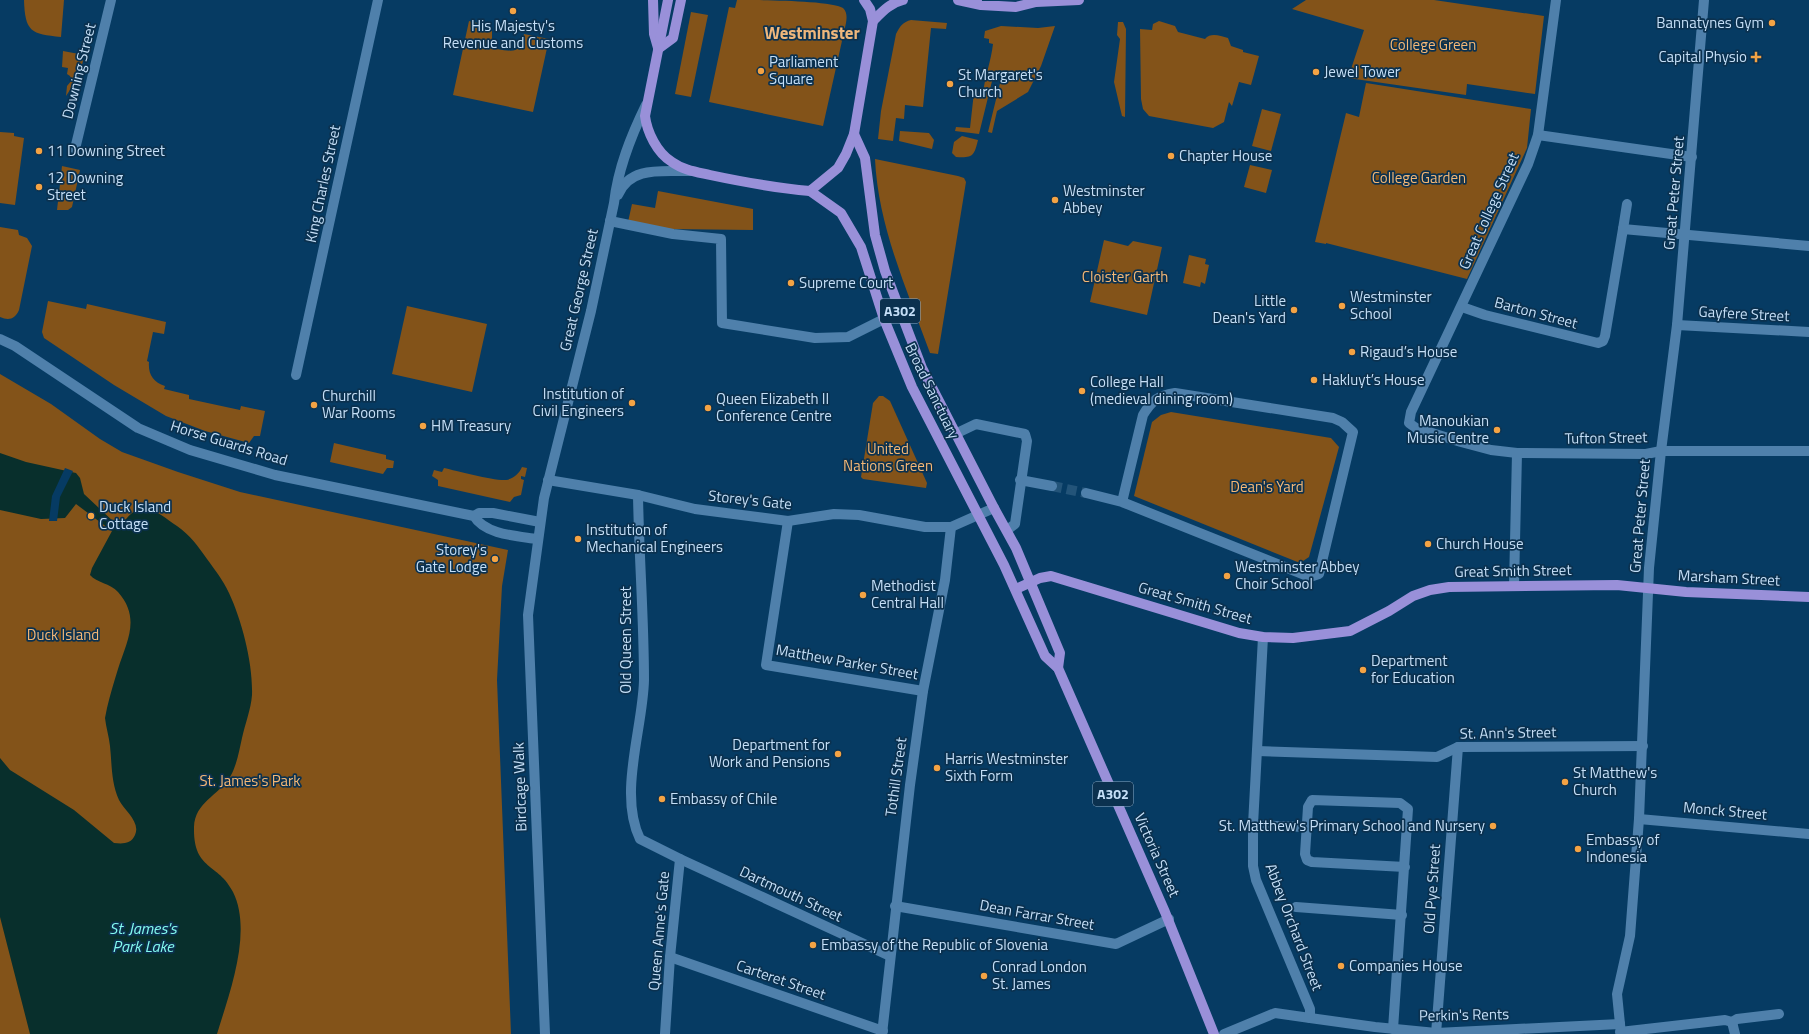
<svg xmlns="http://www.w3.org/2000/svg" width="1809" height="1034" font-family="'Titillium Web',sans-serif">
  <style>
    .green { fill: #835319 }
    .water { fill: #082f2c }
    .pier { fill: #063b63 }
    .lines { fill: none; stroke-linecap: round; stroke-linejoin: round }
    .minor-tunnel { stroke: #235479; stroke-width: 10; stroke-dasharray: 10 5; stroke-linecap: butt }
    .minor { stroke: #4f80ab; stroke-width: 10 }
    .major { stroke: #9990d9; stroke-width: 10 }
    .poi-dot { fill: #f4a344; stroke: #0b314f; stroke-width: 1.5 }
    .labels { text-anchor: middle; stroke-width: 3.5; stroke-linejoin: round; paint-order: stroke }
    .shield { fill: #0b314f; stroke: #8dabc5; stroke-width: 1 }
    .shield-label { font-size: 14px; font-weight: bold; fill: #c5dff7 }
    .poi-label { font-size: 15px; fill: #c5dff7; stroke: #0b314f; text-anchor: start }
    .park-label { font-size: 15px; fill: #f5b876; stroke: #0b314f }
    .street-label { font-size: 15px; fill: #c5dff7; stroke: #0b314f }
    .water-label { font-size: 16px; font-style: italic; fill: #84faef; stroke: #0b314f }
    .quarter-label { font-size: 17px; font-weight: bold; fill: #efb77c; stroke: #0b314f }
  </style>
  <rect width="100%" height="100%" fill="#063b63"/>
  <g class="green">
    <path d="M24,0h40l-3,37c-30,-3 -36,-5 -37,-37z"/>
    <path d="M737,0c19,0 93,0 106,8 4,4 4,9 3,15l-23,103 -114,-24 20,-95 6,1z"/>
    <polygon points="1306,0 1434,0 1544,16 1535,94 1467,84 1466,95 1348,78 1364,30 1292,9"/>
    <polygon points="691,12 708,15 691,97 675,94"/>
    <path d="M911,20l36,3 -1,6 -15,-1 -8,79 -18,-2 -1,14 -8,-1 -3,23 -15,-2 3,-28 15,-77c4,-8 7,-12 15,-14z"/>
    <path d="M469,21l20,5 -1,4 4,1v11l5,7c18,3 23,4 27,-15l25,5 -16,73 -80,-17z"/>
    <path d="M1159,21l16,5 3,6 27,7c6,-7 15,-3 23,-1l3,8 12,4v2l16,4 -8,29 -12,-3 -7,24 -3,-4 -5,20 -11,6 -64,-12 -6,-7 -2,-10 -1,-70 12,1 1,-6z"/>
    <polygon points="1118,22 1123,22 1126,29 1125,117 1122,116 1114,82 1120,39 1117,35"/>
    <path d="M1001,26l37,2 17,-2 -14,40 -13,26 -31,19 -5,22 -4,-1 14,-57 -8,-2 -15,61 -24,-3 1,-4 14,1 4,-36 9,1c2,-17 8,-32 10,-49l-4,-1v-4l-5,-1 1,-7z"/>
    <polygon points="63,51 79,54 83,61 79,76 66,96 67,86 72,80 70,76 67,74 68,68 62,67"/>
    <polygon points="1366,83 1531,109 1527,148 1467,279 1326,243 1326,244 1315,242 1346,113 1359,117"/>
    <polygon points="1262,109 1281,114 1271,151 1252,146"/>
    <polygon points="900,131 929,133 934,140 932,149 899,141"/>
    <polygon points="0,132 14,133 14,136 24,138 15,205 0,203"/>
    <path d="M962,136l16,4c-4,16 -5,18 -22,17l-4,-4 2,-11z"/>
    <path d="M875,159l83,17 6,2 2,4 -28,172 -8,-1c-23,-63 -52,-127 -55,-194z"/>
    <polygon points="1250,165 1272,170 1266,193 1244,187"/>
    <polygon points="62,166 80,170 72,207 68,210 57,210"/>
    <polygon points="658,191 753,209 753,230 667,229 628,222 632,204 655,208"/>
    <path d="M0,227l18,3 1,5 8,3 5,8 -13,64c-4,9 -10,11 -19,7z"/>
    <polygon points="1104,240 1128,246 1133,241 1162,247 1147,315 1090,302"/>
    <polygon points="1189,255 1206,259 1205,264 1209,265 1205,284 1201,282 1200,287 1183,283"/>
    <path d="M48,301l38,8 1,-5 79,18 -2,12 -11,-2 -6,29 2,1c-1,12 4,20 16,24l-1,3 25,6v4l51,11 1,-4 24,5 -5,25h-6l-5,7 -44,-12 -39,-15 -52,-31 -70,-47 -2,-6z"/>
    <polygon points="407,306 487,324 472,392 392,374"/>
    <polygon points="0,374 51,404 100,439 122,452 178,472 240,492 508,550 502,586 497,680 511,1034 0,1034"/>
    <polygon points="879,396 883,396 890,401 927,483 926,488 863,479 861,477 873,403"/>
    <polygon points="1171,412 1331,438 1339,447 1309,557 1300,563 1134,496 1152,422 1161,415"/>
    <polygon points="334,443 386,455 386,459 394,461 393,468 387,468 383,474 330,462"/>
    <path d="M522,467l5,1 -2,9 -4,-1v3l3,1 -3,15 -7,2 -4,5 -72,-16v-6l-6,-4 2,-6 8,2 2,-4c13,3 50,13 62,12 7,-1 13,-6 16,-13z"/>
  </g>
  <path class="water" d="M0,453l26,9 50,11 4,5 4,16 31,29 6,1c4,-3 7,-8 11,-11 16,-12 32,5 45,13 13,9 21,20 30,33 8,11 16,21 22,34 13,28 24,70 23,102 -1,14 -7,29 -10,43 -3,13 -5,27 -12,39 -12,19 -35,25 -36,50 -1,44 24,35 39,65 20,40 -4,102 -16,142h-187l-30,-117v-159l10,12 64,40 40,33c9,1 17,1 21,-8 6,-13 -11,-25 -16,-35 -8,-18 -7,-35 -9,-54 -1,-9 -4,-19 -5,-28l2,-10c3,-13 7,-26 11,-39 9,-28 23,-51 0,-77 -8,-9 -21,-9 -28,-17l2,-7 20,-37 -36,-27 -11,14 -24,1 -41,-9z"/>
  <polygon class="pier" points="65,468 73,471 60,497 57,521 49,521 52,496"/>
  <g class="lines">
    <polyline class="minor-tunnel" points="1052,486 1086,493"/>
    <g class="minor">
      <polyline points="1556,0 1538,135 1528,164 1411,412 1409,423 1416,428 1461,442 1491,450 1517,453 1646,454 1661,451 1809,451"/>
      <polyline points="1538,135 1692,157"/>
      <polyline points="75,149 111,0"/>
      <path d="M618,195c12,-30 46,-23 73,-24"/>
      <polyline points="610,221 673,234 721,239 722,323 815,338 848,337 884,319"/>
      <polyline points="1623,229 1627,204"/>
      <polyline points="1462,307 1485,315 1598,343 1603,341 1605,336 1623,229 1809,246"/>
      <polyline points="1677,325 1809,332"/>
      <path d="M0,339l15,7 123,82 52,22 85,25 199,41c11,19 44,20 63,23"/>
      <polyline points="296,375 378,0"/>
      <polyline points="955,434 976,424 1025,434 1027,441 1015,524 1007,530"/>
      <polyline points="548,480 638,495 695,509 788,521 834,514 859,515 925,527 951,527 994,508"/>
      <polyline points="1020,480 1052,486"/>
      <path d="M1086,493l36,9 188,75 9,-3 34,-142 -11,-10 -9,-4 -158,-25c-17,3 -23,7 -32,22l-21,87"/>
      <path d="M638,495c1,62 6,124 6,185 -1,48 -26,114 -4,159l40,20 -10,98 -5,77"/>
      <polyline points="474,516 479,513 493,513 540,522"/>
      <polyline points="788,521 766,665 923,691"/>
      <polyline points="1514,586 1517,453"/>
      <polyline points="1257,751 1437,757 1458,747 1643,746"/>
      <polyline points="1639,819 1809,834"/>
      <polyline points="1253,825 1306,827"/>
      <polyline points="680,859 890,956"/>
      <polyline points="895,906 1116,944 1169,919"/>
      <polyline points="1296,907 1402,915"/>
      <polyline points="670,957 883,1031"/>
      <polyline points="1310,1018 1375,1027 1436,1033 1620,1024"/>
      <polyline points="1732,1022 1737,1019 1779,1014"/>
      <polyline points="1393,1029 1408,809 1400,803 1312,800 1308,807 1305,854 1307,860 1312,862 1405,867"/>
      <polyline points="1620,1032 1725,1020 1732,1022 1735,1034"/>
      <path d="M545,1034l-17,-419 16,-117 47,-187 23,-108c4,-35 17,-67 32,-98"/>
      <polyline points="882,1034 910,785 923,691 945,580 951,527"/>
      <polyline points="1224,1034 1275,1013 1310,1018 1310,1009 1256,880 1253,866 1253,825 1263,637"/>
      <polyline points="1436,1034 1458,747"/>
      <polyline points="1621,1034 1617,994 1630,936 1639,819 1649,568 1661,451 1677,325 1704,0"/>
    </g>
    <g class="major">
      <polyline points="653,0 654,34 658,48"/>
      <path d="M668,0l-23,116c2,16 12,37 27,46 11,8 25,10 38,13 33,7 66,13 100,16l28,-23 8,-14 8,-20 19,-113 -3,-12 -6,-9"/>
      <polyline points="958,0 981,5 1016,7 1036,2 1079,0"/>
      <path d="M873,21c9,-9 17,-18 30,-21"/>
      <polyline points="658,49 673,38 681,0"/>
      <polyline points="854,134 865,158 875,235 885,271 922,368 994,508 1016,548 1060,653 1058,668"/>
      <polyline points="810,191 841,213 861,247 884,319 912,387 1004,565 1045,656 1058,668 1165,912 1214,1034"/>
      <polyline points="1016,589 1040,578 1051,576 1239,633 1263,637 1293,638 1350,631 1389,611 1413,596 1430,590 1449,587 1617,585 1686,592 1809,597"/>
    </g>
  </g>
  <g class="poi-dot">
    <circle cx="513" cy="11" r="4"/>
    <circle cx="1772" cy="23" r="4"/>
    <path d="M1754 51h4v4h4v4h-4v4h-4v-4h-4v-4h4z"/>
    <circle cx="761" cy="71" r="4"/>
    <circle cx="1316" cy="72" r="4"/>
    <circle cx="950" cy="84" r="4"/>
    <circle cx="39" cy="151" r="4"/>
    <circle cx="1171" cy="156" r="4"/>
    <circle cx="39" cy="187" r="4"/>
    <circle cx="1055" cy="200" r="4"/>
    <circle cx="791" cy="283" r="4"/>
    <circle cx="1342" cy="306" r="4"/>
    <circle cx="1294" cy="310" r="4"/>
    <circle cx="1352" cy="352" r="4"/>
    <circle cx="1314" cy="380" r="4"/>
    <circle cx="1082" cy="391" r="4"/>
    <circle cx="632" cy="403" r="4"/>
    <circle cx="314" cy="405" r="4"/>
    <circle cx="708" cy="408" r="4"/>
    <circle cx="423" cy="426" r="4"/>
    <circle cx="1497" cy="430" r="4"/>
    <circle cx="91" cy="516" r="4"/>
    <circle cx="578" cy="539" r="4"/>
    <circle cx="1428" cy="544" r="4"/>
    <circle cx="495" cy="559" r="4"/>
    <circle cx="1227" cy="576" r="4"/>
    <circle cx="863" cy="595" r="4"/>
    <circle cx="1363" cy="670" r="4"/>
    <circle cx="838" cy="754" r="4"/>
    <circle cx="937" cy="768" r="4"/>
    <circle cx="1565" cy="782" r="4"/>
    <circle cx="662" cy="799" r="4"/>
    <circle cx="1493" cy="826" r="4"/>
    <circle cx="1578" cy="849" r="4"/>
    <circle cx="813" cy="945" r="4"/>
    <circle cx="1341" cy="966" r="4"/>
    <circle cx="984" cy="976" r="4"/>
  </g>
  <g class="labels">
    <g class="shield">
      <rect x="880" y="299" width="40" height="24" rx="3"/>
      <rect x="1093" y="782" width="40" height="24" rx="3"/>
    </g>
    <g class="shield-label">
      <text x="900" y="316">A302</text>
      <text x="1113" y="799">A302</text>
    </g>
    <g class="poi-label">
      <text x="1764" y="28" text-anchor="end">Bannatynes Gym</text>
      <text x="513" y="31" text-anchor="middle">His Majesty's<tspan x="513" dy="17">Revenue and Customs</tspan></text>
      <text x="1747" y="62" text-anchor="end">Capital Physio</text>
      <text x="769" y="67">Parliament<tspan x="769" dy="17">Square</tspan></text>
      <text x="1324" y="77">Jewel Tower</text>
      <text x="958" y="80">St Margaret's<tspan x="958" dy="17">Church</tspan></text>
      <text x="47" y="156">11 Downing Street</text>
      <text x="1179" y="161">Chapter House</text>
      <text x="47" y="183">12 Downing<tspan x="47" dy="17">Street</tspan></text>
      <text x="1063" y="196">Westminster<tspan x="1063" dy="17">Abbey</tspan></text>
      <text x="799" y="288">Supreme Court</text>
      <text x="1350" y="302">Westminster<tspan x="1350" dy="17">School</tspan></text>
      <text x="1286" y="306" text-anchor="end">Little<tspan x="1286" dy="17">Dean's Yard</tspan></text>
      <text x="1360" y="357">Rigaud’s House</text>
      <text x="1322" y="385">Hakluyt’s House</text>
      <text x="1090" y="387">College Hall<tspan x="1090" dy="17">(medieval dining room)</tspan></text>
      <text x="624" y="399" text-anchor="end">Institution of<tspan x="624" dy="17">Civil Engineers</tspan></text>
      <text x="322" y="401">Churchill<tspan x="322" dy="17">War Rooms</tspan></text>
      <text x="716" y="404">Queen Elizabeth II<tspan x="716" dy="17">Conference Centre</tspan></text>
      <text x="1489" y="426" text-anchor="end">Manoukian<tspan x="1489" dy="17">Music Centre</tspan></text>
      <text x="431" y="431">HM Treasury</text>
      <text x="99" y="512">Duck Island<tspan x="99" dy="17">Cottage</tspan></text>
      <text x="586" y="535">Institution of<tspan x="586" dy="17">Mechanical Engineers</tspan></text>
      <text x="1436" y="549">Church House</text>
      <text x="487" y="555" text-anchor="end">Storey's<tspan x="487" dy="17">Gate Lodge</tspan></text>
      <text x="1235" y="572">Westminster Abbey<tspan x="1235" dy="17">Choir School</tspan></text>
      <text x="871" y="591">Methodist<tspan x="871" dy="17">Central Hall</tspan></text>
      <text x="1371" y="666">Department<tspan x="1371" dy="17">for Education</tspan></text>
      <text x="830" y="750" text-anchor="end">Department for<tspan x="830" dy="17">Work and Pensions</tspan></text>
      <text x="945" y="764">Harris Westminster<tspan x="945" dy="17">Sixth Form</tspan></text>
      <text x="1573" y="778">St Matthew's<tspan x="1573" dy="17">Church</tspan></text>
      <text x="670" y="804">Embassy of Chile</text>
      <text x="1485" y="831" text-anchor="end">St. Matthew's Primary School and Nursery</text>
      <text x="1586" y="845">Embassy of<tspan x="1586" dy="17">Indonesia</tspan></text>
      <text x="821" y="950">Embassy of the Republic of Slovenia</text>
      <text x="1349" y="971">Companies House</text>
      <text x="992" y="972">Conrad London<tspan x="992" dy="17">St. James</tspan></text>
    </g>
    <g class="park-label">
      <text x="1433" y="50">College Green</text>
      <text x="1419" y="183">College Garden</text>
      <text x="1125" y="282">Cloister Garth</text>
      <text x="888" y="454">United<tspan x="888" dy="17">Nations Green</tspan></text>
      <text x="1267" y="492">Dean's Yard</text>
      <text x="63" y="640">Duck Island</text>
      <text x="250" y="786">St. James's Park</text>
    </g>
    <g class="street-label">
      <text transform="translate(79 71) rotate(-76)" y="5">Downing Street</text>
      <text transform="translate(323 184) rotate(-78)" y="5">King Charles Street</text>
      <text transform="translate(1674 193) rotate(-85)" y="5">Great Peter Street</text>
      <text transform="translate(1489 211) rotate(-66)" y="5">Great College Street</text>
      <text transform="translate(579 290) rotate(-77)" y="5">Great George Street</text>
      <text transform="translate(1536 313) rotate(15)" y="5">Barton Street</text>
      <text transform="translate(1744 314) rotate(3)" y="5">Gayfere Street</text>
      <text transform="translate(932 391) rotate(64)" y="5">Broad Sanctuary</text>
      <text transform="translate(1606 438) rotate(-1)" y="5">Tufton Street</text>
      <text transform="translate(229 443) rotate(17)" y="5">Horse Guards Road</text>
      <text transform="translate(750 500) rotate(6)" y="5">Storey's Gate</text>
      <text transform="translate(1640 516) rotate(-85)" y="5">Great Peter Street</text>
      <text transform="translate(1513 571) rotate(-1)" y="5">Great Smith Street</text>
      <text transform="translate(1729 578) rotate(3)" y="5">Marsham Street</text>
      <text transform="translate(1195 603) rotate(16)" y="5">Great Smith Street</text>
      <text transform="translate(626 640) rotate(-90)" y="5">Old Queen Street</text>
      <text transform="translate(847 662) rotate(10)" y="5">Matthew Parker Street</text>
      <text transform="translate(1508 733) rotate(-1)" y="5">St. Ann's Street</text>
      <text transform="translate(896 777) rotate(-82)" y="5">Tothill Street</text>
      <text transform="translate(520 787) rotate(-92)" y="5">Birdcage Walk</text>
      <text transform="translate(1725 811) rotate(5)" y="5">Monck Street</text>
      <text transform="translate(1157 855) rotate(66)" y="5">Victoria Street</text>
      <text transform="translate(1432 889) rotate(-86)" y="5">Old Pye Street</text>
      <text transform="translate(791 894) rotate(25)" y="5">Dartmouth Street</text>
      <text transform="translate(1037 915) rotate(10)" y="5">Dean Farrar Street</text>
      <text transform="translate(1294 927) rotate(69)" y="5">Abbey Orchard Street</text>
      <text transform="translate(659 931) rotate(-85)" y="5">Queen Anne's Gate</text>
      <text transform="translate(781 980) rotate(19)" y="5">Carteret Street</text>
      <text transform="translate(1464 1015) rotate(-1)" y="5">Perkin's Rents</text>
    </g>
    <g class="water-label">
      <text x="143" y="934">St. James's<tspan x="143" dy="18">Park Lake</tspan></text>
    </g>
    <g class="quarter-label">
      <text x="812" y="39">Westminster</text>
    </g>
  </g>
</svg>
